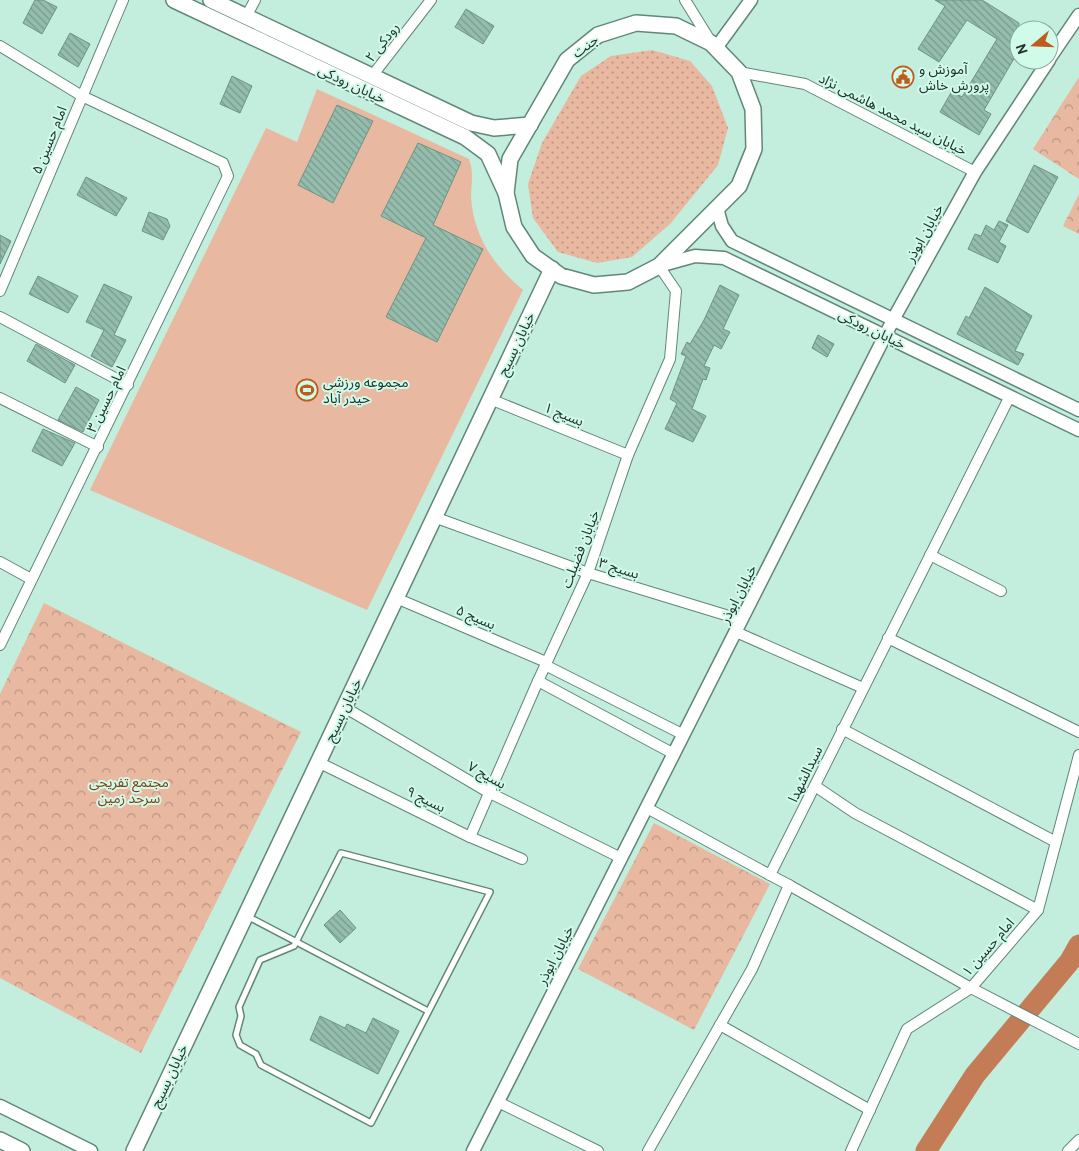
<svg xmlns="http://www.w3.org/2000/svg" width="1079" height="1151" font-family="Overpass,'Noto Sans Arabic',sans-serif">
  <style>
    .grass { fill: #e8b8a0 }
    .park { fill: url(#park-crowns) }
    .garden { fill: url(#garden-dots) }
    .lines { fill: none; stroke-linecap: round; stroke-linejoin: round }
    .river { stroke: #c37c55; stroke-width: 21 }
    .building { fill: url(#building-back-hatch); stroke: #6d9485 }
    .service-casing { stroke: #608778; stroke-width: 8 }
    .minor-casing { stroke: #608778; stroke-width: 12 }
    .tertiary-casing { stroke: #608778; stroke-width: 15 }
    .secondary-casing { stroke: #608778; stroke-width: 18 }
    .service { stroke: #fff; stroke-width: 5 }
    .minor { stroke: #fff; stroke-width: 10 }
    .tertiary { stroke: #fff; stroke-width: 12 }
    .secondary { stroke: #fff; stroke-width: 15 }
    .labels { text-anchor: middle; stroke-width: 4; stroke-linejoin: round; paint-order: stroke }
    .street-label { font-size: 14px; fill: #22332d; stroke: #d0fae9 }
    .poi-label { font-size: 14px; fill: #22332d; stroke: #d0fae9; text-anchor: start }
    .park-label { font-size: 14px; fill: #803e12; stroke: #d0fae9 }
  </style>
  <defs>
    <pattern id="park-crowns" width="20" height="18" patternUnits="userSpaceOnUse" patternTransform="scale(1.25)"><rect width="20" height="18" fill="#e8b8a0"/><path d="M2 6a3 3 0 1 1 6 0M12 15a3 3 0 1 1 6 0" fill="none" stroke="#bc9683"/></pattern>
    <pattern id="garden-dots" width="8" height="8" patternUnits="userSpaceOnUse" patternTransform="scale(1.25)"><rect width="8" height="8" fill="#e8b8a0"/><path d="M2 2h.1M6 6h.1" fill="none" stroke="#bc9683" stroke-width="1.8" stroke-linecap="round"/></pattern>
    <pattern id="building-back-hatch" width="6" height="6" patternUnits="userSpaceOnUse" patternTransform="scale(1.25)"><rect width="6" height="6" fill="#94bdad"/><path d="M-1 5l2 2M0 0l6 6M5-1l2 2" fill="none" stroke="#789a8d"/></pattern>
  </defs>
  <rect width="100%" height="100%" fill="#c3eddc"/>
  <path class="grass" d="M317,89l152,70c5,12 2,26 2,39 3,39 23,68 52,92l-156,320 -277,-120 176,-362 31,14z"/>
  <g class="park">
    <polygon points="1079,77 1079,179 1033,149"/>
    <polygon points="1079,194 1079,234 1063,226"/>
    <polygon points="44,603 301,732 141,1053 0,978 0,694"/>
    <polygon points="654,823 770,884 694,1030 578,969"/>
  </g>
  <polygon class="garden" points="652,50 690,61 712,86 728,128 718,165 670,224 632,257 597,263 558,252 533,218 528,184 542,143 581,76 611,56"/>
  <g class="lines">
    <polyline class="river" points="926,1151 975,1075 1070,961 1079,945"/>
  </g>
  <g class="building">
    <polygon points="35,0 43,0 57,7 42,34 23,23"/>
    <polygon points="935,0 982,0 1019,23 1019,50 984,110 991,114 979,135 940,112 952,91 962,97 997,39 967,20 939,62 918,49 945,6"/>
    <polygon points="466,9 494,26 483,44 455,27"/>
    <polygon points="70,33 90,44 78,67 58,55"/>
    <polygon points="232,76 252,86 240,113 220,104"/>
    <polygon points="337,105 373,121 333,203 298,185"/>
    <polygon points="418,143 461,162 433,225 483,249 437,342 386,317 426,238 381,216"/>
    <polygon points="1034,165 1058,177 1028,233 1006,221"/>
    <polygon points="86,177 127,198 116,216 77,195"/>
    <polygon points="149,212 167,219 170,226 163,240 142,231"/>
    <polygon points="999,221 1008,225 999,242 1006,246 998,263 968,249 975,234 981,236 986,225 994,230"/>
    <polygon points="0,235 11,241 0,264"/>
    <polygon points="38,276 78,296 68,313 29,294"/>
    <polygon points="104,284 132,297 114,335 126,340 112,367 91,356 104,330 86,322"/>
    <polygon points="720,285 739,295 723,329 730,332 721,349 714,345 704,366 710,368 706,380 703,379 692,409 706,416 693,442 665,429 677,403 670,399 686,356 681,354 687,342 690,344 704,320"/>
    <polygon points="985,287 1032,316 1015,351 1024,354 1018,365 957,334 966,316 969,318"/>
    <polygon points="818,335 834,344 827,357 812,348"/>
    <polygon points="36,344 75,365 65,383 27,361"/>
    <polygon points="76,387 99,400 83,432 58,420"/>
    <polygon points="43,429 75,443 62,466 32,451"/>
    <polygon points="340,910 356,928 340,943 324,925"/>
    <polygon points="320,1016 345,1028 347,1024 366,1033 373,1018 399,1031 378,1074 310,1040"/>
  </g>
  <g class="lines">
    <g class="service-casing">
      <g id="service">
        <polygon points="341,853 490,892 371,1123 261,1065 256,1054 240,1045 236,1035 241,1016 239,1007 260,960 294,946"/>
        <polyline points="247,916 428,1011"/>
      </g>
    </g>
    <g class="minor-casing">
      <g id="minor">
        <polyline points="685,0 711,42"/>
        <polyline points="246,17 255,0"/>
        <polyline points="0,46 82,96 223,163 228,176 0,645"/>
        <polyline points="739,72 805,84 975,172"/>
        <polyline points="372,76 431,0"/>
        <polyline points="0,291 123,0"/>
        <polyline points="0,317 128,385"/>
        <polyline points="0,398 98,447"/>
        <polyline points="490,399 628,455"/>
        <polyline points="434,517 588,573 742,620"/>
        <polyline points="930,555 1001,591"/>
        <polyline points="0,562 31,579"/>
        <polyline points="396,598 546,662"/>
        <polyline points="736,632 863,688"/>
        <polyline points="888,638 1079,732"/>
        <polyline points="545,665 684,735"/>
        <polyline points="538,681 674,754"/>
        <polyline points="344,707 488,792 621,858"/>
        <polyline points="842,729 1056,842"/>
        <polyline points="318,762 470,837 522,859"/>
        <polyline points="815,786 855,813 1038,910"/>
        <polyline points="647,808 770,875"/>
        <polyline points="470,837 538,681 588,573 628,455 670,359 676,291 659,266"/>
        <polyline points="789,885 971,988 1079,1044"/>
        <polyline points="720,1025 870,1110"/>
        <polyline points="498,1102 598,1151"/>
        <polyline points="648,1151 752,969 789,885 770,875 1010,396"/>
        <polyline points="851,1151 907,1029 971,988 1038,910 1079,755"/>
        <polyline points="1068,1151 1079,1140"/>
      </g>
    </g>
    <g class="tertiary-casing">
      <g id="tertiary">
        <polyline points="716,48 751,0"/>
        <polyline points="1049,59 1079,15"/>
        <polyline points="717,208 722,226 732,241 1079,410"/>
        <polyline points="659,266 695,256 724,258 1079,430"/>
        <polyline points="0,1106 91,1151"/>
        <polyline points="473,1151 894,318 975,172 1049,60"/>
      </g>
    </g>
    <g class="secondary-casing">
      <g id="secondary">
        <polyline points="174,0 465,137 488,154 506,193"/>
        <polyline points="211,0 471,123 494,128 530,125"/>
        <polygon points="636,23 676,26 711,43 739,72 753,109 754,149 739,186 659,266 628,282 594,285 561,276 533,256 514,227 506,193 510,159 567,60 598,35"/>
        <polyline points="0,1140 22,1151"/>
        <polyline points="134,1151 552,269"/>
      </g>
    </g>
    <use href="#service" class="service"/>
    <use href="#minor" class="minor"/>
    <use href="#tertiary" class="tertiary"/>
    <use href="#secondary" class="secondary"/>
  </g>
  <defs>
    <g id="civic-ring" transform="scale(1.125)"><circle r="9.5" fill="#d0fae9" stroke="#bd5c1b" stroke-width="1.5"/><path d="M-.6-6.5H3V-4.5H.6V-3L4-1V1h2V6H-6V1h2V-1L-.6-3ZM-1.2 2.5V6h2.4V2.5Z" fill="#bd5c1b"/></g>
    <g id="stadium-ring" transform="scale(1.125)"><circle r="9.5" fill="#d0fae9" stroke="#bd5c1b" stroke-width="1.5"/><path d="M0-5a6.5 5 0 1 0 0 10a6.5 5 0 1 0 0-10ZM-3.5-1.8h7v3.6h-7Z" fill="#bd5c1b"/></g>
  </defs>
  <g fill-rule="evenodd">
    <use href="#civic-ring" x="903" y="77"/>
    <use href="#stadium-ring" x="307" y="390"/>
  </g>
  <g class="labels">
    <g class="street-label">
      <text transform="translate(382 42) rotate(-52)" y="5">رودکی ۲</text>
      <text transform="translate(585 46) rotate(-37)" y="5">جنت</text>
      <text transform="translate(352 84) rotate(25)" y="5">خیابان رودکی</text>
      <text transform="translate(893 114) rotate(27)" y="5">خیابان سید محمد هاشمی نژاد</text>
      <text transform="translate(49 140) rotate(-68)" y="5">امام حسین ۵</text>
      <text transform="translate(924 233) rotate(-61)" y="5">خیابان ابوذر</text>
      <text transform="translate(872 329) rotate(26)" y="5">خیابان رودکی</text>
      <text transform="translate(516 344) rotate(-65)" y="5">خیابان بسیج</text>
      <text transform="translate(106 399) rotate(-64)" y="5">امام حسین ۳</text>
      <text transform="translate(564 414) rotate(22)" y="5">بسیج ۱</text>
      <text transform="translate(580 549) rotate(-69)" y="5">خیابان فضیلت</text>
      <text transform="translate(619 568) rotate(17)" y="5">بسیج ۳</text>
      <text transform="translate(738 594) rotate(-63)" y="5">خیابان ابوذر</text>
      <text transform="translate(476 617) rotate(23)" y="5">بسیج ۵</text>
      <text transform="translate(343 710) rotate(-65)" y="5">خیابان بسیج</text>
      <text transform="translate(805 774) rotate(-64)" y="5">سیدالشهدا</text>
      <text transform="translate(487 775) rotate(29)" y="5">بسیج ۷</text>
      <text transform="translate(426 799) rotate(26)" y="5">بسیج ۹</text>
      <text transform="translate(988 947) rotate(-49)" y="5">امام حسین ۱</text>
      <text transform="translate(555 955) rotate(-63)" y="5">خیابان ابوذر</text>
      <text transform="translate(169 1076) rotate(-65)" y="5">خیابان بسیج</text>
    </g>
    <g class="poi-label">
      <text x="919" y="74">آموزش و<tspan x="919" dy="16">پرورش خاش</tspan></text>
      <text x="323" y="387">مجموعه ورزشی<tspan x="323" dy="16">حیدر آباد</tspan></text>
    </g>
    <g class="park-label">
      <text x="129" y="787">مجتمع تفریحی<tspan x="129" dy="16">سرحد زمین</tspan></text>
    </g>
  </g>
  <g transform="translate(1034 45) rotate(251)"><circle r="24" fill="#d0fae9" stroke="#8aaa9e"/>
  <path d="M0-4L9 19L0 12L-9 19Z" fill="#bd5c1b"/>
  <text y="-8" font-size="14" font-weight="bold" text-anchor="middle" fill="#22332d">N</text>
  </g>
</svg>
